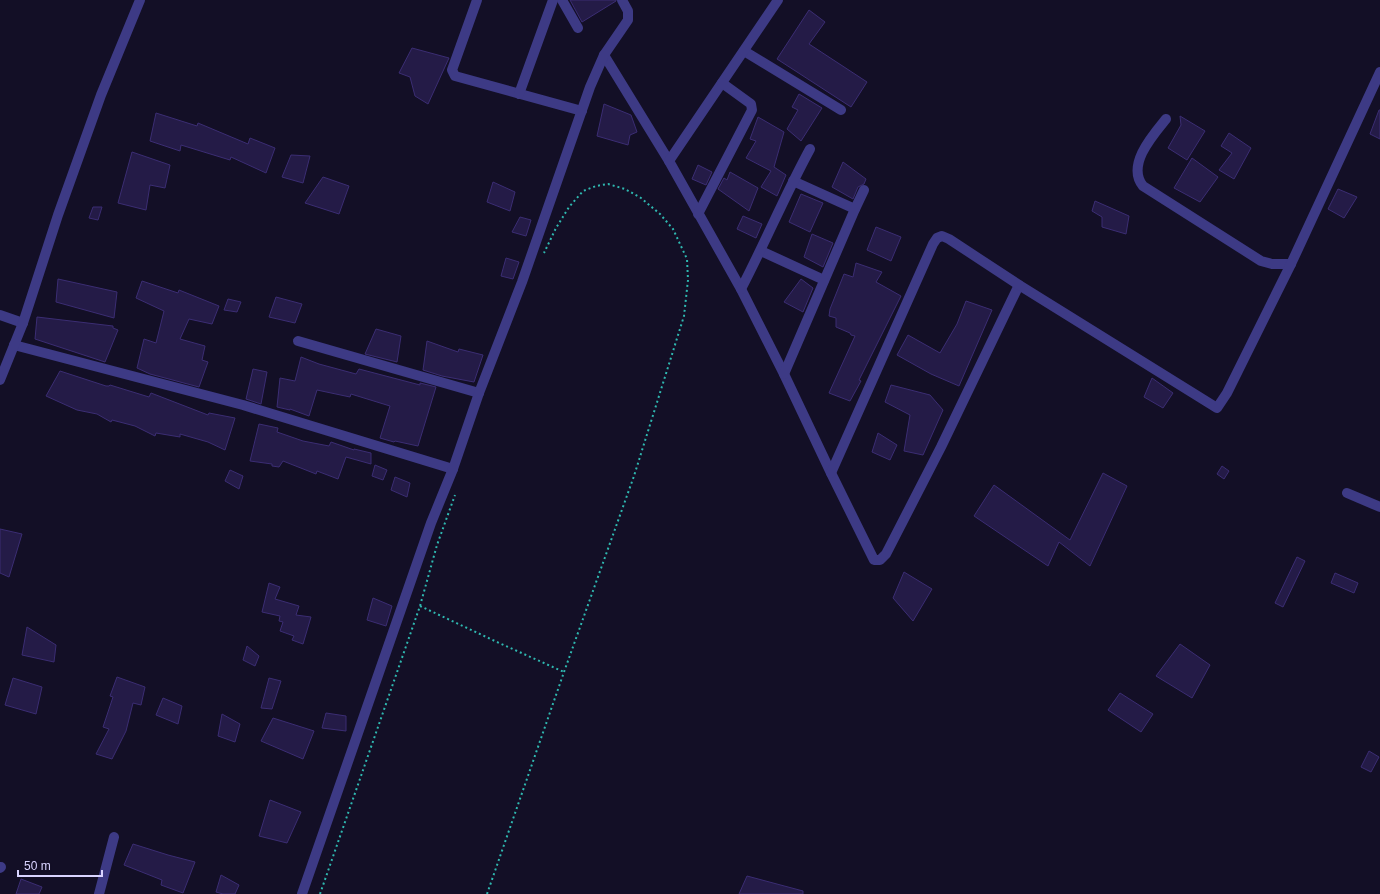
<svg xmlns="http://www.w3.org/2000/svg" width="1380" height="894" font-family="Helvetica,sans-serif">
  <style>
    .building { fill: #241b47; stroke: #3b2d73 }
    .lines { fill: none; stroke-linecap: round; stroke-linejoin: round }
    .path { stroke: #2fb8b0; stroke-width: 2; stroke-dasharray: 2 3; stroke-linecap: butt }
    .minor { stroke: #3d3a85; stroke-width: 10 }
  </style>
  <rect width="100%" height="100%" fill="#130f26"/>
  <g class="building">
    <polygon points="570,0 616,0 616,1 582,22"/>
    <polygon points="809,10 825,22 809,44 867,82 851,107 777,59"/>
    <polygon points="412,48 449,58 428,104 415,96 410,77 399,73"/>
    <polygon points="799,94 822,108 801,141 787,129 798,110 792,107"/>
    <polygon points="604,104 631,115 637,132 630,135 628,145 597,136"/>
    <polygon points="1379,110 1380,110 1380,139 1370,134"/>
    <polygon points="156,113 197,126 198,123 248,144 250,138 275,148 266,173 231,157 230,160 181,145 180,151 150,141"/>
    <polygon points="1180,116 1205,131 1187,160 1168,148 1181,125"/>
    <polygon points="758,117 784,132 774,167 786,175 777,196 761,187 771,171 746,158 756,141 750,139"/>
    <polygon points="1229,133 1251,148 1234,179 1219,170 1232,153 1221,146"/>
    <polygon points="132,152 170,165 165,188 150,185 146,210 118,203"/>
    <polygon points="291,155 310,156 303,183 282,177"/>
    <polygon points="1192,158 1218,177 1200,202 1174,188"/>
    <polygon points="843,162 866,179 864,184 858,187 853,199 832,187"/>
    <polygon points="698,165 712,172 706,185 692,179"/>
    <polygon points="730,172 758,188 749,211 718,189 724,178 727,180"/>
    <polygon points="323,177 349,186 339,214 305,203"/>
    <polygon points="493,182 515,192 510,211 487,202"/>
    <polygon points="1338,189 1357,197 1344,218 1328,209"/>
    <polygon points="801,194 823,203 810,232 789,222"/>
    <polygon points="1095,201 1129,216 1126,234 1102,227 1102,217 1092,211"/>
    <polygon points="93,207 102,207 98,220 89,218"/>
    <polygon points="743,216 762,224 756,238 737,229"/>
    <polygon points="520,217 531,220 526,236 512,232"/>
    <polygon points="876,227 901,237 891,261 867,250"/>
    <polygon points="812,234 833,243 823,267 804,257"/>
    <polygon points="506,258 519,262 513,279 501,276"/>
    <polygon points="856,263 882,272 876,282 901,296 859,380 861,381 850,401 829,393 855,336 851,335 850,333 836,327 836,318 829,316 830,309 844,274 853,277"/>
    <polygon points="58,279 117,292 114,318 56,302"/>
    <polygon points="801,279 813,288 803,312 784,302"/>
    <polygon points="142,281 178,293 179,290 219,306 212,324 189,319 180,339 205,346 202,360 208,362 199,387 150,374 137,368 144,339 156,343 164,311 136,298"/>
    <polygon points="276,297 302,304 295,323 269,317"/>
    <polygon points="228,299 241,302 237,312 224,310"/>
    <polygon points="966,301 992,310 959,386 931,374 897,355 908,335 940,353 957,324"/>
    <polygon points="37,317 113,326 113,328 118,330 105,362 35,339"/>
    <polygon points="376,329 401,336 397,362 365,354"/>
    <polygon points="427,341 458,352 459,349 483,355 474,382 442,376 423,370"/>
    <polygon points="301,357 319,364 356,374 359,369 420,385 420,383 436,387 418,446 395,441 394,442 380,438 390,406 351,394 350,397 317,390 309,416 290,409 290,410 277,407 280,378 295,381"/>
    <polygon points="253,369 267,372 261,404 246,399"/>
    <polygon points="60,371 106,386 109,386 110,385 149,397 151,393 208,415 209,413 235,418 225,450 208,442 180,434 180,437 156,433 155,436 135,426 112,420 111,422 97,414 77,410 46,396"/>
    <polygon points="1152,378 1173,393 1163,408 1144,397"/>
    <polygon points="891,385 930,395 943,410 923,455 904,451 910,415 885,402"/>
    <polygon points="259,424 278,428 277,432 303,441 329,446 331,442 354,450 354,449 371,453 371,464 346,457 338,479 317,471 316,474 283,461 279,467 272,466 272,464 250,461"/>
    <polygon points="878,433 897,445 890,460 872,452"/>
    <polygon points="375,465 387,470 383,480 372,476"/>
    <polygon points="1222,466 1229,471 1224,479 1217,474"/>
    <polygon points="230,470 243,476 239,489 225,481"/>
    <polygon points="1103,473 1127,486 1090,566 1059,542 1048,566 974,516 994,485 1070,540"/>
    <polygon points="395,477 410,483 407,497 391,490"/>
    <polygon points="0,529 22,534 9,577 0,573"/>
    <polygon points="1297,557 1305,561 1283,607 1275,603"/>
    <polygon points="904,572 932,589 913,621 893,598"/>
    <polygon points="1335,573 1358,583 1354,593 1331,583"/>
    <polygon points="269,583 280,587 275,599 299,606 296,615 311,617 303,644 292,640 294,636 280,631 283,622 279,621 280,616 262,612"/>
    <polygon points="373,598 392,606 386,626 367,620"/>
    <polygon points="27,627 56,645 54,662 22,655"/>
    <polygon points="1180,644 1210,665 1192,698 1156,676"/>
    <polygon points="247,646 259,656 255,666 243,660"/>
    <polygon points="117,677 145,687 141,705 133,703 126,731 112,759 96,754 109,729 103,727 113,697 110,696"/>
    <polygon points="13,678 42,687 36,714 5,705"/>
    <polygon points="269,678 281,681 272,709 261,708"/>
    <polygon points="1120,693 1153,714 1141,732 1108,710"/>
    <polygon points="163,698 182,706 178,724 156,715"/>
    <polygon points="326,713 346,716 346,731 322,728"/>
    <polygon points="222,714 240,724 235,742 218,736"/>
    <polygon points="273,718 314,731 303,759 261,741"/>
    <polygon points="1369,751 1379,757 1371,772 1361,767"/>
    <polygon points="270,800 301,812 287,843 259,836"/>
    <polygon points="133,844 168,855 195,862 183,893 161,885 162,880 124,865"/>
    <polygon points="221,875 239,885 235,894 223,894 216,892"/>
    <polygon points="747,876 803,891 803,894 739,894"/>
    <polygon points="21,879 42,887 39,894 16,894"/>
  </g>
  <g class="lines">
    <g class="path">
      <polyline points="420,606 497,642 564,672"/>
      <polyline points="320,894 420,606 437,545 455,495"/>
      <polyline points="487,894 564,672 634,476 684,316 688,280 687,259 673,229 660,214 641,198 625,189 608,184 596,186 583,191 569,207 556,228 544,253"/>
    </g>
    <g class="minor">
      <polyline points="477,0 452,70 455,76 582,111"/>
      <polyline points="562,0 578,28"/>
      <polyline points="744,51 841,110"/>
      <polyline points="604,55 669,161 741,289 784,374 831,473 874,560 880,560 886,554 941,447 1019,285"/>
      <polyline points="519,94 553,0"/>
      <path d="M1166,119c-13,16 -40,46 -23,67l118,75 11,3h19"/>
      <polyline points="669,161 778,0"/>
      <polyline points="793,181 855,209"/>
      <polyline points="698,214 752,110 751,104 722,83"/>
      <polyline points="761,251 824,280"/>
      <path d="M741,289c24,-46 44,-94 69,-140"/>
      <polyline points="0,315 23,323"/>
      <polyline points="298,341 479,393"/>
      <polyline points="14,345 243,405 453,469"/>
      <polyline points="784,374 855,209 864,190"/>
      <polyline points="0,380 23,323 58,215 101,95 140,0"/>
      <polyline points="831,473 933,244 937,238 942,236 949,239 1019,285 1217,408 1227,393 1291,264 1380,72"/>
      <polyline points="1347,493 1380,507"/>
      <polyline points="0,868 1,867"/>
      <polyline points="99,894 114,837"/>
      <polyline points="302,894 431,523 453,469 479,393 522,282 590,87 604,55 628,20 628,11 622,0"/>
    </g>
  </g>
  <path d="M18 870v6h84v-6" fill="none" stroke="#d9d4ff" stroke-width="2"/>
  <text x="24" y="870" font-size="12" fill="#d9d4ff" stroke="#130f26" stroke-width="3" paint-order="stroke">50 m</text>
</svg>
